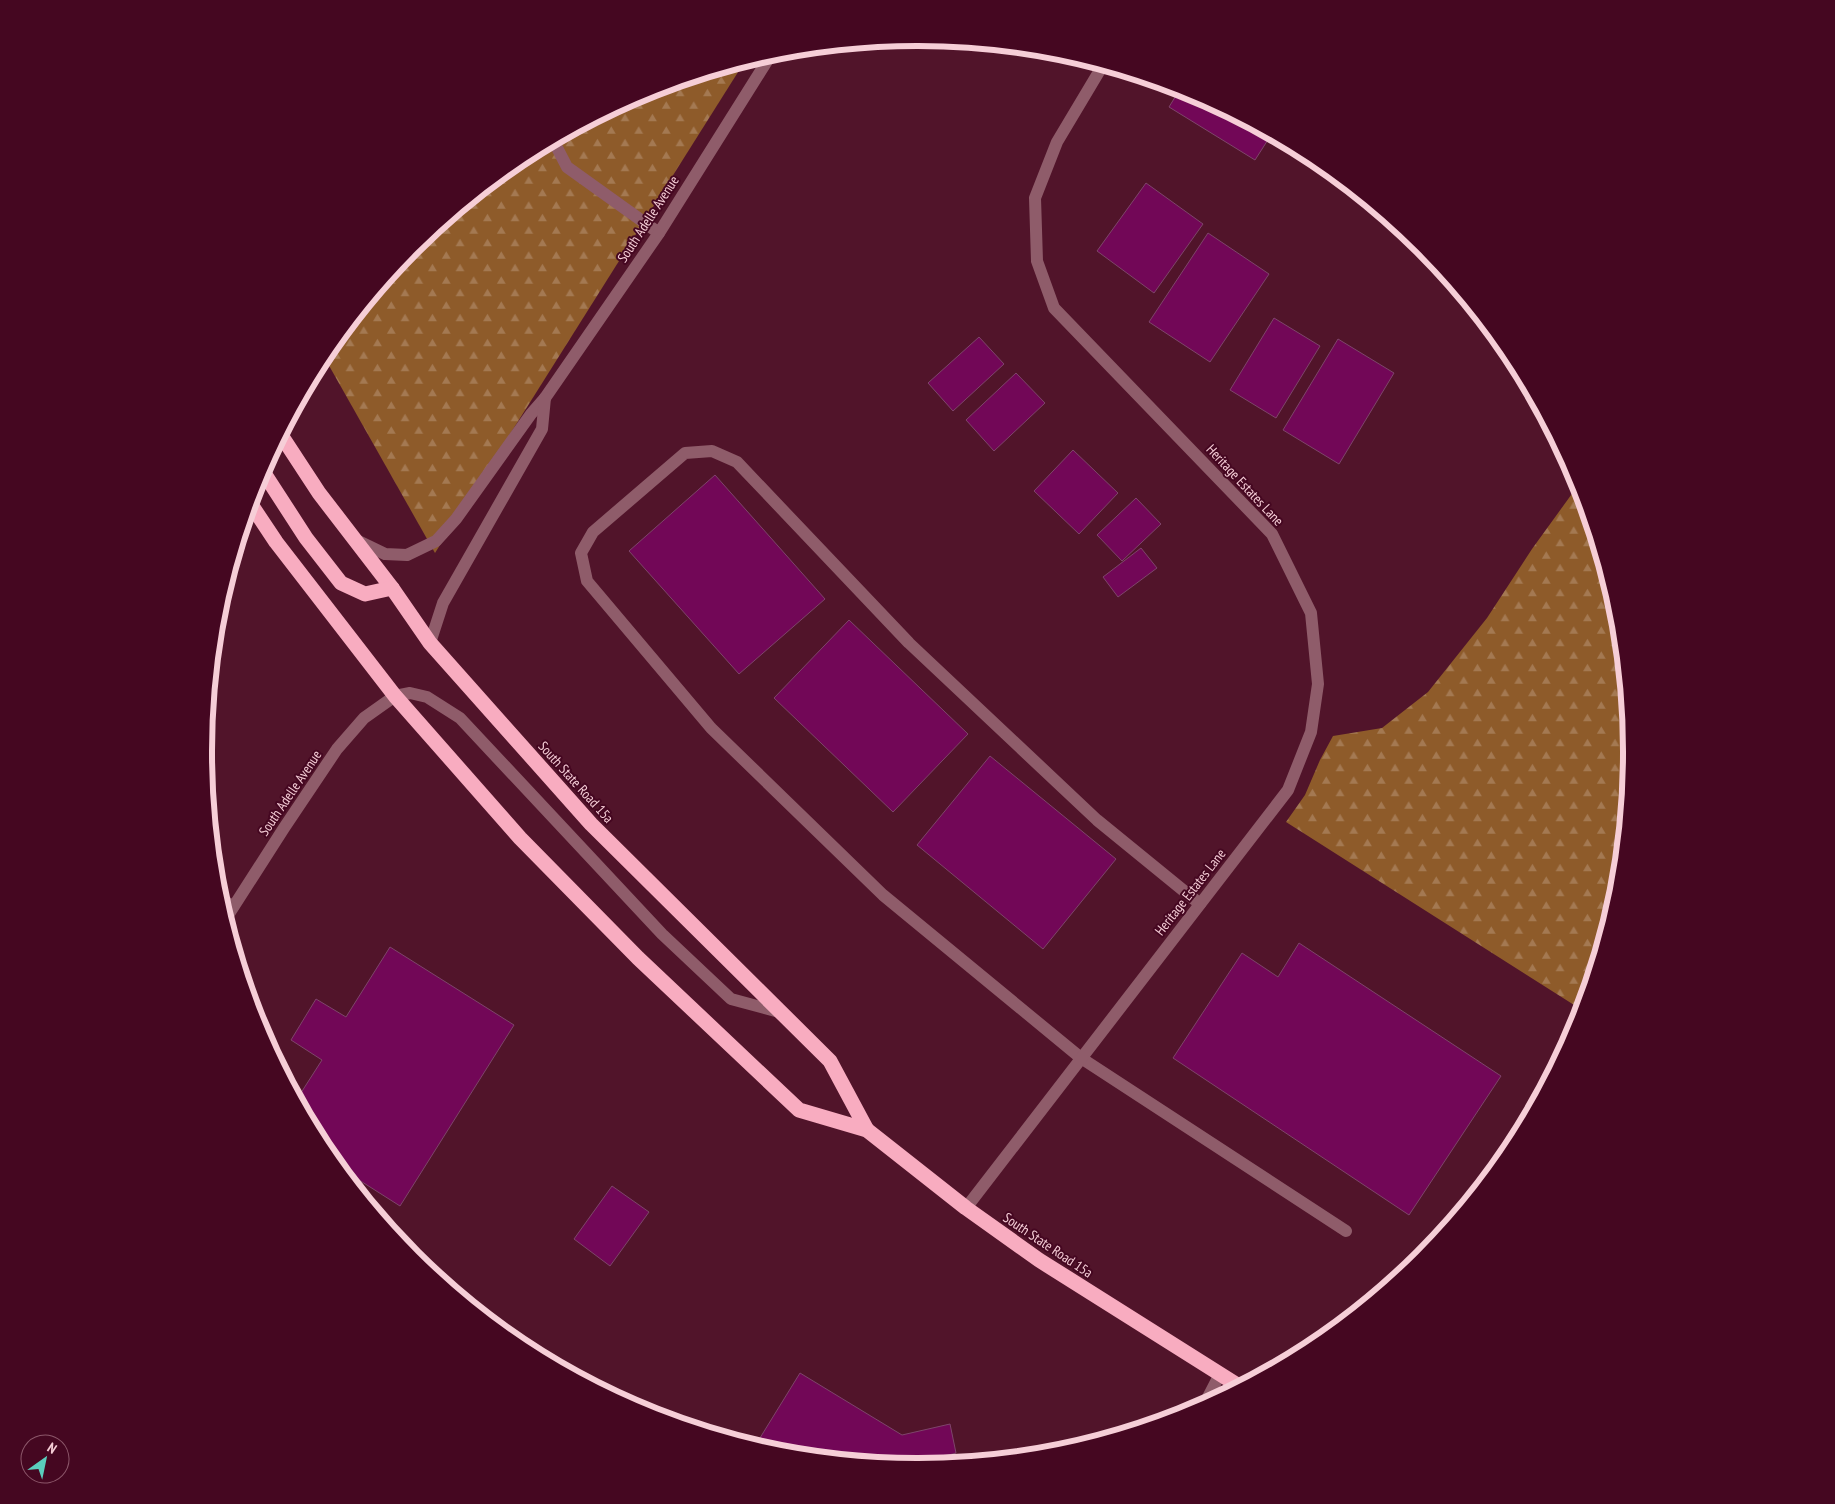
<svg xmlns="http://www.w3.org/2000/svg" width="1835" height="1504" font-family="'PT Sans Narrow',sans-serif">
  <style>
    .forest { fill: url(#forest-firs) }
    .building { fill: #720757; stroke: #7e456a }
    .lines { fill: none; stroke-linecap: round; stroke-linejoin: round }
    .minor { stroke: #8f5c6a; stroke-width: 12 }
    .highway { stroke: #f8acc0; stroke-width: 15 }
    .labels { text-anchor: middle; stroke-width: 4; stroke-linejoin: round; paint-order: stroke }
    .street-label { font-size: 14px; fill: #f6ced7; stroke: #450721 }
    .rim { fill: none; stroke: #f6ced7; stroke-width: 6 }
  </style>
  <defs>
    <pattern id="forest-firs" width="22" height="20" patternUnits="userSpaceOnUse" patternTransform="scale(1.25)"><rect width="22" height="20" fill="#8e5b2a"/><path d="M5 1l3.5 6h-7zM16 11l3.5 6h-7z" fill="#a47952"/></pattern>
  </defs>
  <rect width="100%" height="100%" fill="#51142a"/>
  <g class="forest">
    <polygon points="745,61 435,553 323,355 412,247 521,158 644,92"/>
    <polygon points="1574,491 1581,491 1618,613 1632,752 1618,892 1582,1010 1286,822 1305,795 1320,760 1333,736 1382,728 1428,692 1487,618 1532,549"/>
  </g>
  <g class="building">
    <polygon points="1180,89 1191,92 1271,135 1255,160 1169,107"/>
    <polygon points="1146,183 1203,224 1154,293 1097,251"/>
    <polygon points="1208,233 1269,274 1210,362 1149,322"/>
    <polygon points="1274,318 1320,346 1276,418 1230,390"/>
    <polygon points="979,337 1004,364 953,411 928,383"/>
    <polygon points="1338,339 1394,373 1339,464 1283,430"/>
    <polygon points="1016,373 1045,403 994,451 966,420"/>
    <polygon points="1073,450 1118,493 1079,534 1034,491"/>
    <polygon points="715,475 825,599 739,674 629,551"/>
    <polygon points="1136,498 1161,524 1122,561 1097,535"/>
    <polygon points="1141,548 1157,568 1118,597 1103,577"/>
    <polygon points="849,620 968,734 893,812 774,698"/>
    <polygon points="990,756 1116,859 1043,949 917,845"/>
    <polygon points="1299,943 1501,1076 1409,1215 1173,1058 1242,953 1278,977"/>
    <polygon points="390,947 514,1025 400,1206 337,1166 323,1149 297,1099 322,1060 291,1040 316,999 346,1017"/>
    <polygon points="612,1186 649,1212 610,1266 574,1239"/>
    <polygon points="800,1373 902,1435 950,1424 956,1453 908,1466 778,1453 755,1446"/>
  </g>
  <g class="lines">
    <g class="minor">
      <polyline points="553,140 567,167 659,233"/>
      <polyline points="356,540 385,554 407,555 436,541 456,519 531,414 545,398 659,233 772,53"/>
      <polyline points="430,643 443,603 542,429 545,398"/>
      <polyline points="219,897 233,907"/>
      <polyline points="1200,904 1097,820 909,643 737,462 712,451 685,453 593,532 581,553 587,581 711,728 883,895 1081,1058 1346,1231"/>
      <polyline points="225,920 284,828 337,749 364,718 395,696 410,693 427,697 460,718 662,934 731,999 783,1013"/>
      <polyline points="966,1208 1288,790 1311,732 1318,684 1311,613 1272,534 1054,308 1037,261 1035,198 1057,142 1103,65"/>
      <polyline points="1204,1405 1220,1374"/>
    </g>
    <g class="highway">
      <polyline points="281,435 319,493 392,588 430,643 591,824 830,1061 867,1130"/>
      <polyline points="262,470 306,538 341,583 365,594 392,588"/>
      <polyline points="250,503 276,542 395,696 520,838 638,958 799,1110 867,1130 966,1208 1039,1260 1239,1386"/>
    </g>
  </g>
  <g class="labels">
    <g class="street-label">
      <text transform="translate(648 219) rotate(-57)" y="5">South Adelle Avenue</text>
      <text transform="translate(1245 485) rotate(47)" y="5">Heritage Estates Lane</text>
      <text transform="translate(576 782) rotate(48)" y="5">South State Road 15a</text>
      <text transform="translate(290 793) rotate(-56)" y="5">South Adelle Avenue</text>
      <text transform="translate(1190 892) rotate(-52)" y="5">Heritage Estates Lane</text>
      <text transform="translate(1048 1245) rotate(34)" y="5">South State Road 15a</text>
    </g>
  </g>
  <path d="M0 0H1835V1504H0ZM917 46H918A705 705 0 0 1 1623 751V753A705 705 0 0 1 918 1458H917A705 705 0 0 1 212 753V751A705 705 0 0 1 917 46Z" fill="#450721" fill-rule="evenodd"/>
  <path class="rim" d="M917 46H918A705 705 0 0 1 1623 751V753A705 705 0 0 1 918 1458H917A705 705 0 0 1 212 753V751A705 705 0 0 1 917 46Z"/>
  <g transform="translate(45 1459) rotate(33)"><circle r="24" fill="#450721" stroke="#8c576a"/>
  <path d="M0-4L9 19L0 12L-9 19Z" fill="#5acebd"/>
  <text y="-8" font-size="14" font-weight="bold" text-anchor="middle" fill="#f6ced7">N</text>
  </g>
</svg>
